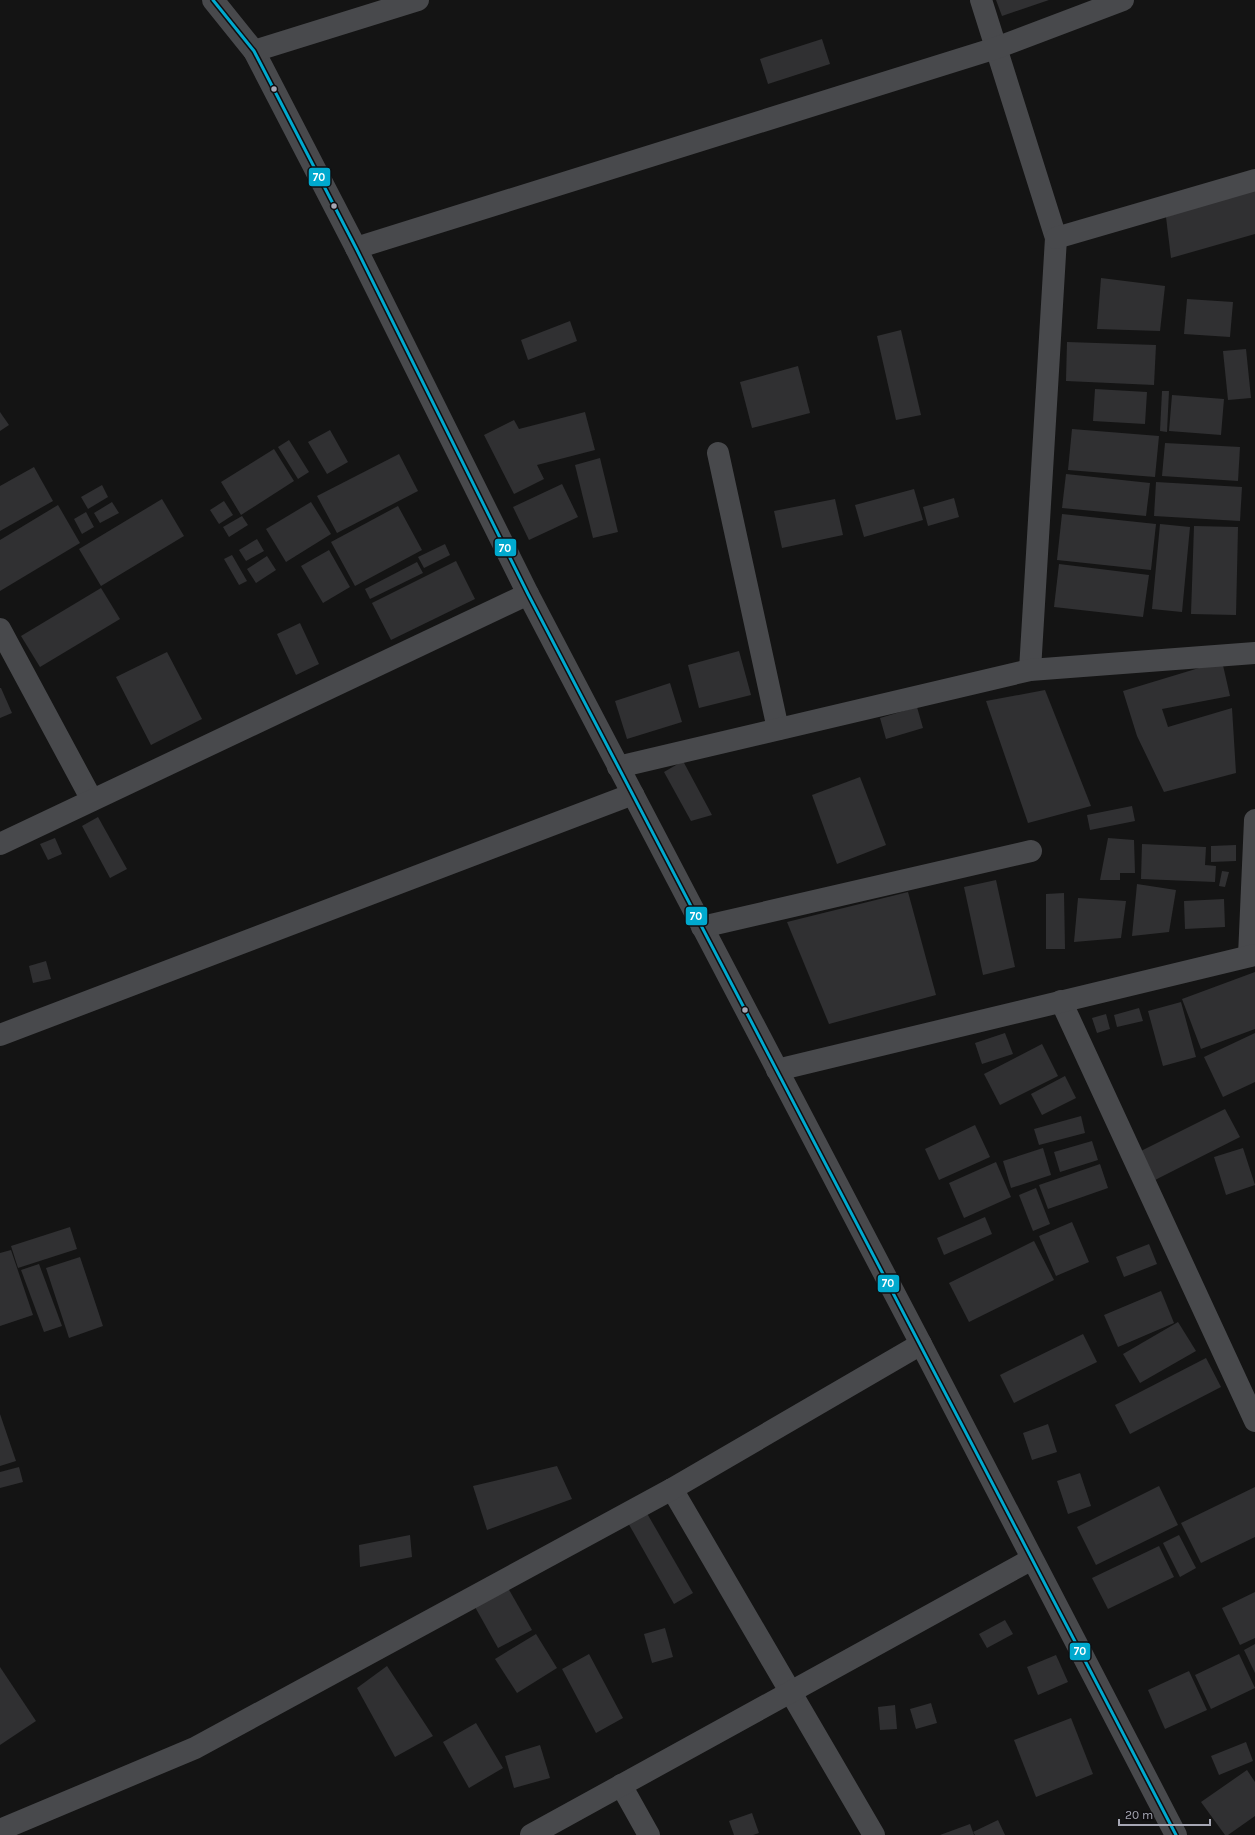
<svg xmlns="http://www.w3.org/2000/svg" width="1255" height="1835" font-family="Karla,sans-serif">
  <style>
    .building { fill: #303032 }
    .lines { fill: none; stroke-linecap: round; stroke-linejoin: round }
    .minor { stroke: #48494c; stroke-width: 22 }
    .bus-1-casing { stroke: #0f0e10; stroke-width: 6 }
    .bus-1 { stroke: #00a9ce; stroke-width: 3 }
    .bus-dot { fill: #a6a7b4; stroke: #0f0e10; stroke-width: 1.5 }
    .line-badge { stroke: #0f0e10; stroke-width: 1.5 }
    .badge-label { font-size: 11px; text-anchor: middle; font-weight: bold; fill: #fff }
  </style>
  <rect width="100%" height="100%" fill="#141414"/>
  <g class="building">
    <polygon points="996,0 1049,0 1002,16"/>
    <polygon points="822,39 830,64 768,84 760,59"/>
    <polygon points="1255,187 1255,234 1171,258 1166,217"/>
    <polygon points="1101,278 1165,286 1160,331 1097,329"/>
    <polygon points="1187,299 1233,302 1230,337 1184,334"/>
    <polygon points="570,321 577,341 528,360 521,340"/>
    <polygon points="901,330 921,415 896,420 877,336"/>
    <polygon points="1067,342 1156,345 1154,385 1066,381"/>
    <polygon points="1246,349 1251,398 1228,400 1223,351"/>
    <polygon points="798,366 810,413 752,428 740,382"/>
    <polygon points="1095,389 1147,392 1145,424 1093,421"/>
    <polygon points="1162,391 1169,391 1167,432 1160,431"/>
    <polygon points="1172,395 1224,399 1221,435 1169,431"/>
    <polygon points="0,412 9,425 0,431"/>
    <polygon points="585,412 595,450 537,465 544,479 514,494 484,435 514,420 519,429"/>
    <polygon points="1072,429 1159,436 1155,477 1068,470"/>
    <polygon points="330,430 348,462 327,474 308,442"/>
    <polygon points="289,440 309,472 298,479 278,447"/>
    <polygon points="1165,443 1240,447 1238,481 1162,476"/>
    <polygon points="274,449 294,481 241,515 221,482"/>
    <polygon points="399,454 418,491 337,533 317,496"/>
    <polygon points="600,458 618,532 593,538 575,465"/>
    <polygon points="34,467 53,501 0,531 0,486"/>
    <polygon points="1066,474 1150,483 1146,516 1062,508"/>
    <polygon points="1156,482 1242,487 1240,521 1154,516"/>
    <polygon points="562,484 578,517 529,540 513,507"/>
    <polygon points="102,485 108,497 88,509 81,497"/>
    <polygon points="914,489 923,520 864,537 855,505"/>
    <polygon points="954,498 959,517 928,526 923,507"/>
    <polygon points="162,499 184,536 101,586 79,549"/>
    <polygon points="835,499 843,535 782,548 774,511"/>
    <polygon points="224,501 233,515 219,524 210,510"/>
    <polygon points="112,502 119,513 100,523 94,513"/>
    <polygon points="311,502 331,534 286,562 266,529"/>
    <polygon points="58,505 80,543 0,591 0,540"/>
    <polygon points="398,506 422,550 355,586 331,542"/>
    <polygon points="86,512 94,527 82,534 74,519"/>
    <polygon points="1062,514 1156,524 1151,570 1057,560"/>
    <polygon points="242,516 248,525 229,537 223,527"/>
    <polygon points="1160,524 1190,527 1182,612 1152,609"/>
    <polygon points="1194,526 1238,527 1236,615 1191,614"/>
    <polygon points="257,539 264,551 246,561 239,550"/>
    <polygon points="445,544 450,555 424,568 418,557"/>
    <polygon points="329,550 350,587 323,603 301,566"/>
    <polygon points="232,555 247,581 239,585 224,559"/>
    <polygon points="267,556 276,570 256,583 247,569"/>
    <polygon points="456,561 475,599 391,640 372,603"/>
    <polygon points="417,562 423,573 370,599 365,589"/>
    <polygon points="1059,564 1149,575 1143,617 1054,607"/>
    <polygon points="101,588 120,619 40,667 21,636"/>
    <polygon points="300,623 319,664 296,675 277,634"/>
    <polygon points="739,651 751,695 699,708 688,665"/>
    <polygon points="167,652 202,719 151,745 116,677"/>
    <polygon points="1222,661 1230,696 1162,709 1168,727 1232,708 1236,773 1164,792 1137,736 1123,691"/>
    <polygon points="670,683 682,722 627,739 615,701"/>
    <polygon points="0,688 1,688 12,713 0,718"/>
    <polygon points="1045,690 1091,806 1028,823 986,701"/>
    <polygon points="917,707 923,728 886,739 880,718"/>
    <polygon points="683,761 712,815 691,821 664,772"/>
    <polygon points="860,777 886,845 837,864 812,795"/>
    <polygon points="1132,806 1135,821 1090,830 1087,815"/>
    <polygon points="98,817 127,869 110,878 82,826"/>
    <polygon points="55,838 62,854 48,860 40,844"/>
    <polygon points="1108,838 1134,840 1135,873 1120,873 1120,880 1100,880"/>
    <polygon points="1142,844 1206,847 1205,865 1216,866 1215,882 1141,879"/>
    <polygon points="1236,845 1236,861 1211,862 1211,846"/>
    <polygon points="1222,871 1229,872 1225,887 1219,886"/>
    <polygon points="996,880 1015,967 983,975 964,887"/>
    <polygon points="1137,884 1176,890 1169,932 1132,936"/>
    <polygon points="908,892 936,995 829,1024 787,922"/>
    <polygon points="1064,893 1065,949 1046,949 1046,894"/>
    <polygon points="1078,898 1126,901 1121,938 1074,942"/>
    <polygon points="1224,899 1225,927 1185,929 1184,901"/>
    <polygon points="46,961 51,979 33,983 29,966"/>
    <polygon points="1255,972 1255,1029 1201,1049 1182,999"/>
    <polygon points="1181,1002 1196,1057 1163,1066 1148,1011"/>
    <polygon points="1139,1008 1143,1021 1117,1027 1114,1015"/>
    <polygon points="1106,1014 1110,1029 1097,1033 1092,1018"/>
    <polygon points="1005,1033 1013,1054 982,1064 975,1043"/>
    <polygon points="1255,1033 1255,1082 1223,1097 1204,1057"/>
    <polygon points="1042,1044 1058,1076 1000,1105 984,1074"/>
    <polygon points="1065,1076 1076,1098 1042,1115 1031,1094"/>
    <polygon points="1225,1109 1240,1137 1155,1180 1141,1151"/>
    <polygon points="1081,1116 1085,1133 1039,1145 1034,1129"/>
    <polygon points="975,1125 990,1157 939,1180 925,1149"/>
    <polygon points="1092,1141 1098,1160 1060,1172 1054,1152"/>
    <polygon points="1043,1148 1051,1175 1011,1188 1003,1161"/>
    <polygon points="1243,1148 1255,1185 1226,1195 1214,1157"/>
    <polygon points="996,1162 1011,1197 964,1218 949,1183"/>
    <polygon points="1100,1164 1108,1188 1048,1209 1039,1185"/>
    <polygon points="1036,1188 1050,1224 1033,1231 1019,1195"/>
    <polygon points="985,1217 992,1234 944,1255 937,1238"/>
    <polygon points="1072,1222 1089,1262 1056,1276 1039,1236"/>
    <polygon points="70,1227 77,1249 18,1268 11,1246"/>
    <polygon points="1034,1241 1054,1280 969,1322 949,1283"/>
    <polygon points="1149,1244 1157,1264 1124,1277 1116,1257"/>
    <polygon points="11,1250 33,1315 0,1326 0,1253"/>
    <polygon points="80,1257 103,1326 69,1338 46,1268"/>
    <polygon points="39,1264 62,1326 44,1332 21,1270"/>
    <polygon points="1161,1291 1174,1323 1118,1347 1104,1315"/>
    <polygon points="1178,1322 1196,1351 1140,1383 1123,1354"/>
    <polygon points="1083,1334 1097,1362 1014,1403 1000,1375"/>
    <polygon points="1206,1358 1221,1387 1130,1434 1115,1405"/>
    <polygon points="0,1414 16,1461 0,1466"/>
    <polygon points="1048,1424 1057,1452 1032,1460 1023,1433"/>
    <polygon points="557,1466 572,1499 487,1530 473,1486"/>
    <polygon points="19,1467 23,1482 0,1488 0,1472"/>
    <polygon points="1080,1473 1091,1506 1068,1514 1057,1481"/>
    <polygon points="1159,1486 1178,1525 1096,1565 1077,1527"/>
    <polygon points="1255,1487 1255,1537 1201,1563 1181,1523"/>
    <polygon points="645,1510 693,1593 674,1604 627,1521"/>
    <polygon points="410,1535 412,1557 360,1567 359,1545"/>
    <polygon points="1179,1535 1196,1568 1180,1577 1163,1543"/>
    <polygon points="1159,1546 1174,1577 1108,1609 1092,1578"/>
    <polygon points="508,1588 532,1630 498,1648 475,1607"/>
    <polygon points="1255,1592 1255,1638 1240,1645 1222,1608"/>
    <polygon points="1005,1620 1013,1634 987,1648 979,1634"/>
    <polygon points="665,1628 673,1657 652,1663 644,1634"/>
    <polygon points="536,1634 557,1668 517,1693 495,1659"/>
    <polygon points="1255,1644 1255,1673 1244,1650"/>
    <polygon points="589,1654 623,1718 596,1733 562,1669"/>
    <polygon points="1239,1654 1255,1688 1211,1709 1195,1675"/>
    <polygon points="1056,1655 1068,1682 1038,1695 1027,1667"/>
    <polygon points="387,1666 433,1736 395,1757 357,1688"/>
    <polygon points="0,1667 36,1721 0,1745"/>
    <polygon points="1189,1671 1207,1710 1165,1729 1148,1690"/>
    <polygon points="931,1703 937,1723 916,1729 910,1709"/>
    <polygon points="895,1705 897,1729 880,1730 878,1707"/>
    <polygon points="1071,1718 1093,1774 1036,1797 1014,1740"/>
    <polygon points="476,1723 503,1768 469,1788 443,1742"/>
    <polygon points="1246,1742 1253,1761 1219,1775 1211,1756"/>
    <polygon points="540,1745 550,1778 514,1788 505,1756"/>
    <polygon points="1247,1770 1255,1782 1255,1816 1228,1835 1225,1835 1201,1802"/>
    <polygon points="752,1813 759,1833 753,1835 734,1835 729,1821"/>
    <polygon points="998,1820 1005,1835 975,1835 973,1832"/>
    <polygon points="970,1824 974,1835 940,1835"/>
  </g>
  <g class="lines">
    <g class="minor">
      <polyline points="213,0 254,51 356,248 528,594 921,1344 1176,1835"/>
      <polyline points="981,0 1056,238 1030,670"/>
      <polyline points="254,51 418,0"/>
      <polyline points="1056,238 1255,180"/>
      <polyline points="356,248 996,48 1123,0"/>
      <polyline points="718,453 778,729"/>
      <polyline points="0,629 92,800"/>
      <polyline points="618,767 1030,670 1255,653"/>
      <polyline points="0,844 528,594"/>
      <polyline points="702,927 1031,851"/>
      <polyline points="1249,956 1255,820"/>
      <polyline points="1061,1001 1255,1421"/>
      <polyline points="0,1035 633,794"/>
      <polyline points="777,1070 1255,955"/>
      <polyline points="672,1489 874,1835"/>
      <polyline points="621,1785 649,1835"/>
      <polyline points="0,1830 195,1748 672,1489 921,1344"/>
      <polyline points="531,1835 1032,1559"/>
    </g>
    <g class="bus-1-casing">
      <polyline id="bus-1" points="213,0 254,51 356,248 528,594 1176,1835"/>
    </g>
    <use href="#bus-1" class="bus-1"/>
  </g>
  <g class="bus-dot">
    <circle cx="274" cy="89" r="3.5"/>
    <circle cx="334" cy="206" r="3.5"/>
    <circle cx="745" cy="1010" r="3.5"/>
  </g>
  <g class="line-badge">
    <rect x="308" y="167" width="23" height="20" rx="4" fill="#00a9ce"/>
    <rect x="494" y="538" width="23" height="19" rx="4" fill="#00a9ce"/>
    <rect x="685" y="906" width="23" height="20" rx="4" fill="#00a9ce"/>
    <rect x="877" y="1274" width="23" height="19" rx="4" fill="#00a9ce"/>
    <rect x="1069" y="1642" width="22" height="19" rx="4" fill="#00a9ce"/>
  </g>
  <g class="badge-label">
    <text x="319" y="181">70</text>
    <text x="505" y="552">70</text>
    <text x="696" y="920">70</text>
    <text x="888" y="1287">70</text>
    <text x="1080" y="1655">70</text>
  </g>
  <path d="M1119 1819v6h91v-6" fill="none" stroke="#a6a7b4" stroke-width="2"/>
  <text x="1125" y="1819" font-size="12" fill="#a6a7b4" stroke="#0f0e10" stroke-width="3" paint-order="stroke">20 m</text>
</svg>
